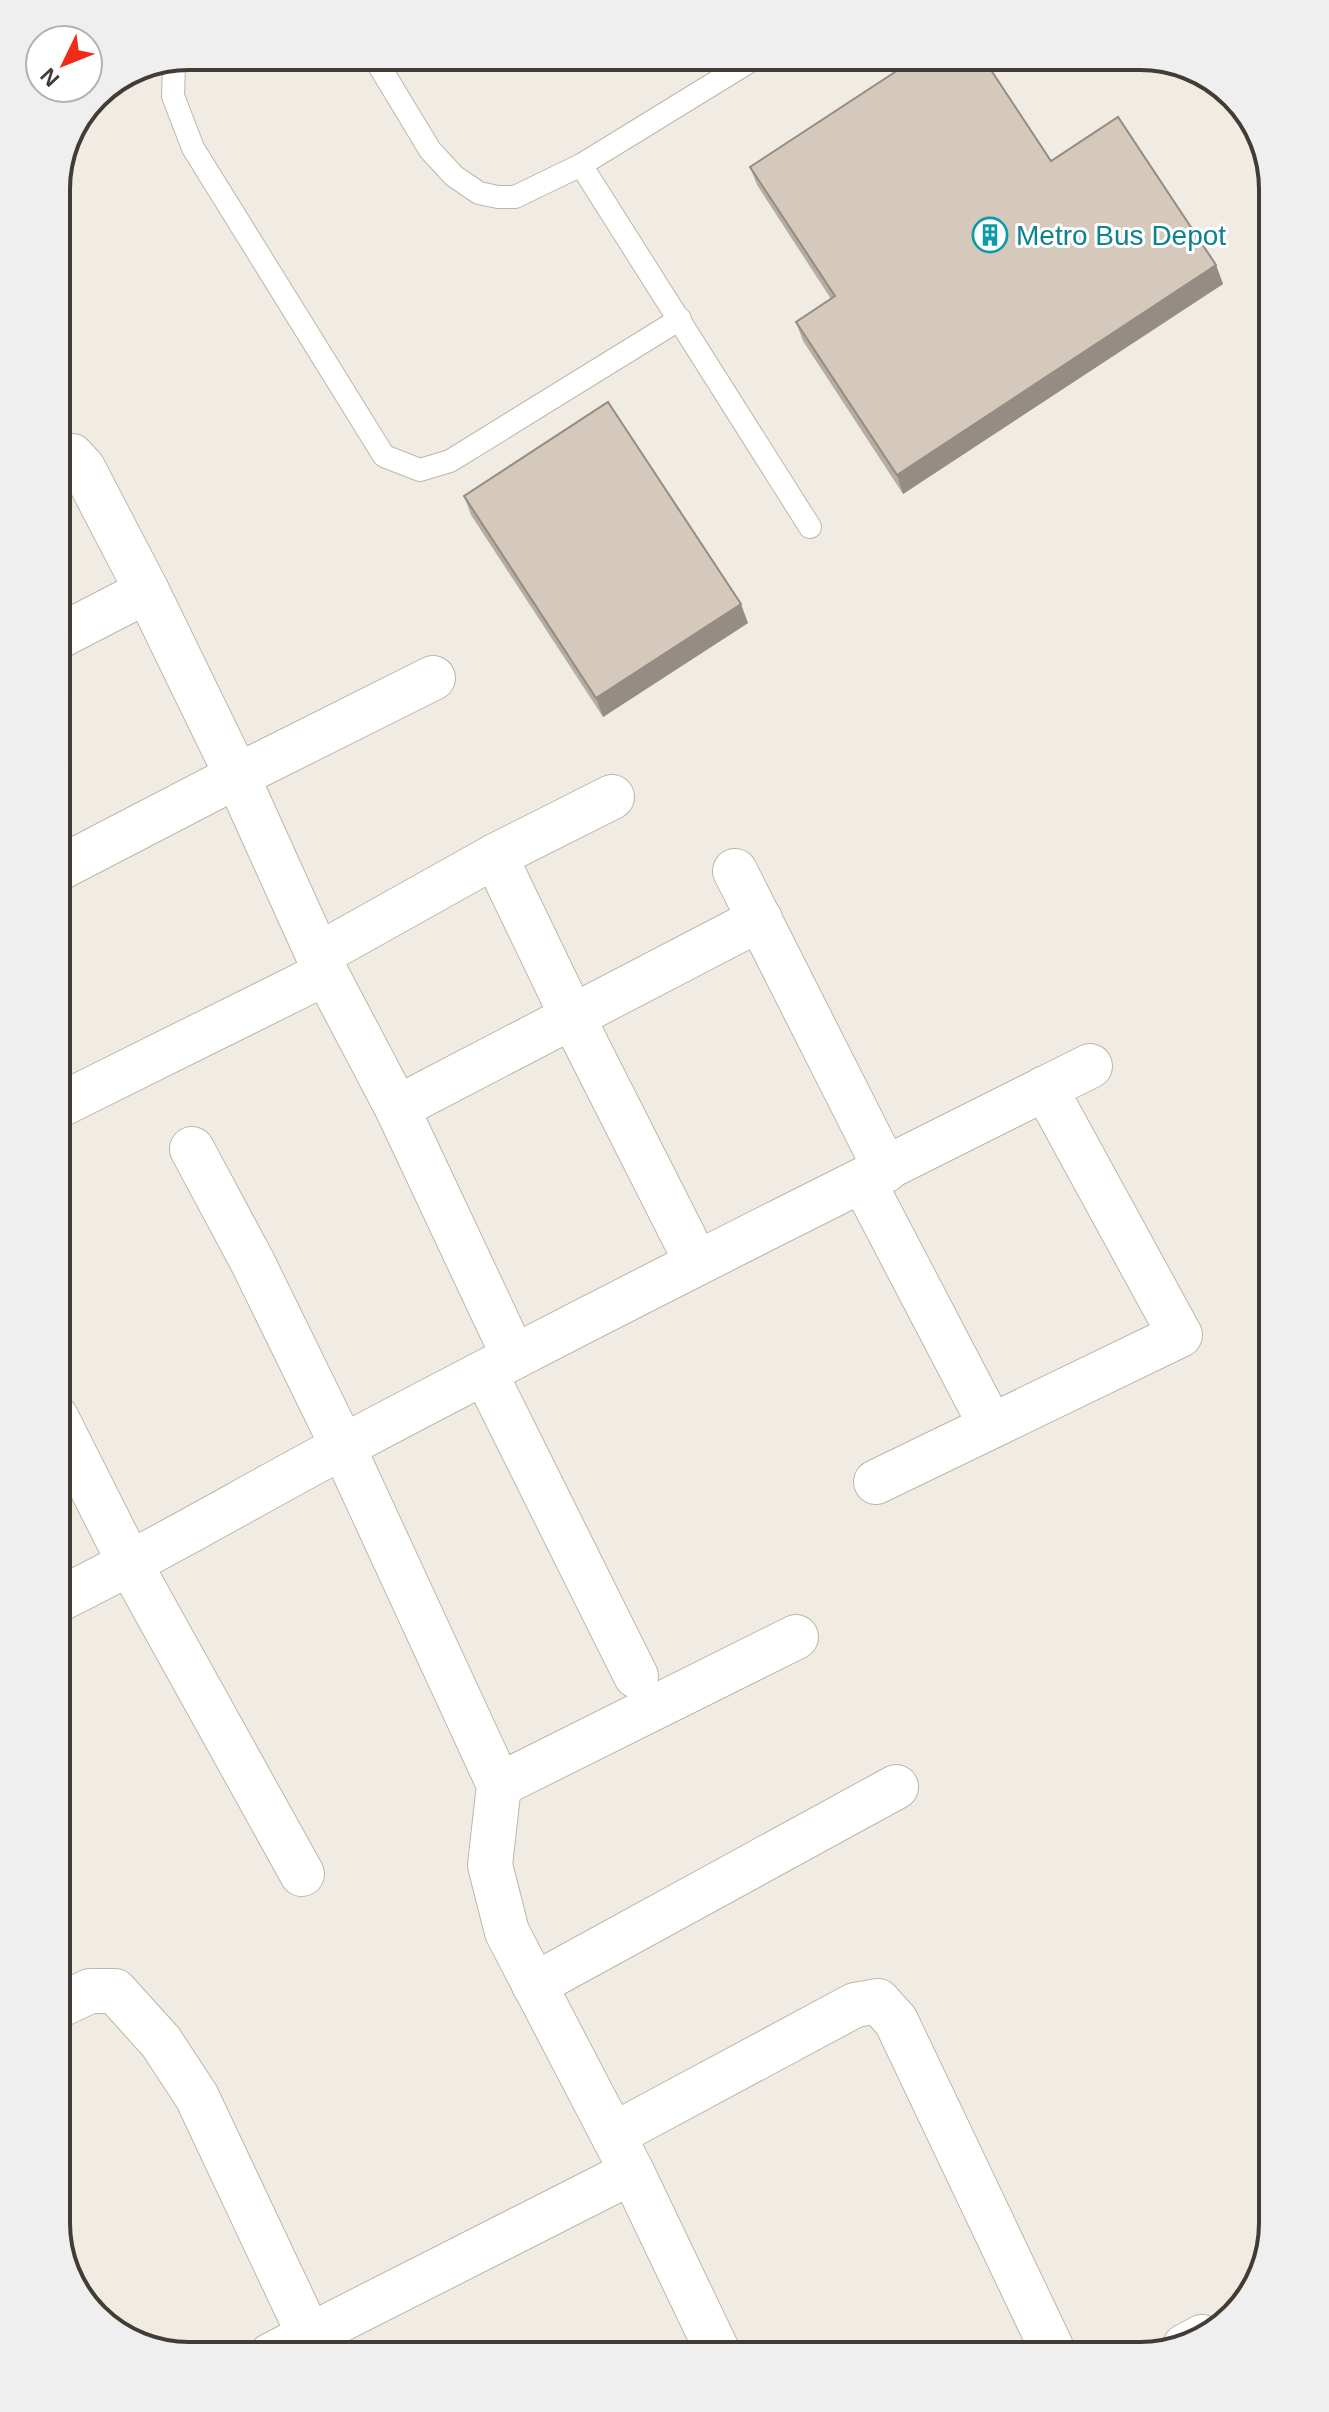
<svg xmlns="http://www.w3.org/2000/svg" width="1329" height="2412" font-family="Helvetica,sans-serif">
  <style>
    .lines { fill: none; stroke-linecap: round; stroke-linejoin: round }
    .service-casing { stroke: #bfb6aa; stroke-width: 24 }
    .minor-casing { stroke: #bfb6aa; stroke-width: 46 }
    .service { stroke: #fff; stroke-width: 22 }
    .minor { stroke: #fff; stroke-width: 44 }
    .wall { fill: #b7ada2 }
    .shaded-wall { fill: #958d84 }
    .building { fill: #d5c9bc; stroke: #958d84; stroke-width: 2 }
    .labels { text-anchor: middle; stroke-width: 6; stroke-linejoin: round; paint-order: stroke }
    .culture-label { font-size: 28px; fill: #0d838f; stroke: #fff; text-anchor: start }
    .rim { fill: none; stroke: #433c34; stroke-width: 4 }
  </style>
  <rect width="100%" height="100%" fill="#f1ece3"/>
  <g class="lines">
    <g class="service-casing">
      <g id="service">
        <polyline points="378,64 430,150 454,176 479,193 498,197 515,197 581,165 752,60"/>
        <polyline points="174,66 173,96 193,148 384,456 420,470 450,461 680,319"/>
        <polyline points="581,165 810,527"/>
      </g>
    </g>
    <g class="minor-casing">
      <g id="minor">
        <polyline points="56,457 72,456 83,468 147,591 237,776 326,973 397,1108 514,1357"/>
        <polyline points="56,638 147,591"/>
        <polyline points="495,856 572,1016 697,1263"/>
        <polyline points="56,870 237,776 433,678"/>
        <polyline points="735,871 886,1170"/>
        <polyline points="318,955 495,856 612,797"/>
        <polyline points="56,1107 326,973"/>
        <polyline points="397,1108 760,919"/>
        <polyline points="192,1149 253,1263 343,1447 499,1785 490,1865 507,1932 632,2172 717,2350"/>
        <polyline points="863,1181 991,1426"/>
        <polyline points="485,1373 636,1676"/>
        <polyline points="56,1417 130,1564 302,1874"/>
        <polyline points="876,1482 1180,1335 1045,1088"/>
        <path d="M56,1601c98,-48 192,-104 288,-155 247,-131 496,-255 746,-380"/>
        <polyline points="499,1785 796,1637"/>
        <polyline points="534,1985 896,1787"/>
        <polyline points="56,2007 90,1991 115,1991 161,2042 197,2097 318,2354"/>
        <polyline points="613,2135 855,2005 878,2001 896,2021 1051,2347"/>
        <polyline points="1185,2346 1202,2337"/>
        <polyline points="271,2355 632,2172"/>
      </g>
    </g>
    <use href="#service" class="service"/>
    <use href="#minor" class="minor"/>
  </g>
  <g class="wall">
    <polygon points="1051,161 1216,265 1223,284 903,494 803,341 796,322 831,299 757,185 750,167"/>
    <polygon points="464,496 748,623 603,717 471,515"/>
  </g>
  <g class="shaded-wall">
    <polygon points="1216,265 1223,284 903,494 897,475"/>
    <polygon points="741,604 748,623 603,717 596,698"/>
  </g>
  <g class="building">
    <polygon points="983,58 1051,161 1118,117 1216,265 897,475 796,322 835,296 750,167 915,59"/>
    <polygon points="608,402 741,604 596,698 464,496"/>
  </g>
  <defs>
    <g id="building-ring" transform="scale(1.8)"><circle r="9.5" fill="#fff" stroke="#0f9aa8" stroke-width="1.5"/><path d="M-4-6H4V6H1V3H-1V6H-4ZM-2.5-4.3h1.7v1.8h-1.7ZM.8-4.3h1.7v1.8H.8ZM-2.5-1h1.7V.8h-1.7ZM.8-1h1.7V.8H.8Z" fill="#0f9aa8"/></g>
  </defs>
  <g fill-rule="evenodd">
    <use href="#building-ring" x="990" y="235"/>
  </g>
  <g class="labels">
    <g class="culture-label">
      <text x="1016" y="245">Metro Bus Depot</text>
    </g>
  </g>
  <path d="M0 0H1329V2412H0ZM189 70H1140A119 119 0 0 1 1259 189V2223A119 119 0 0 1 1140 2342H189A119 119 0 0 1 70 2223V189A119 119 0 0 1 189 70Z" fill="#f0efef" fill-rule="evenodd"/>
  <path class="rim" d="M189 70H1140A119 119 0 0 1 1259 189V2223A119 119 0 0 1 1140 2342H189A119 119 0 0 1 70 2223V189A119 119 0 0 1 189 70Z"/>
  <g transform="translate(64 64) rotate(227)"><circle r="38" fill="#ffffff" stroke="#b4b1ae" stroke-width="2"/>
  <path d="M0-6L14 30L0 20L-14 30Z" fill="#f12b1a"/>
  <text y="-12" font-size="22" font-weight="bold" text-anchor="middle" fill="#433c34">N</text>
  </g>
</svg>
